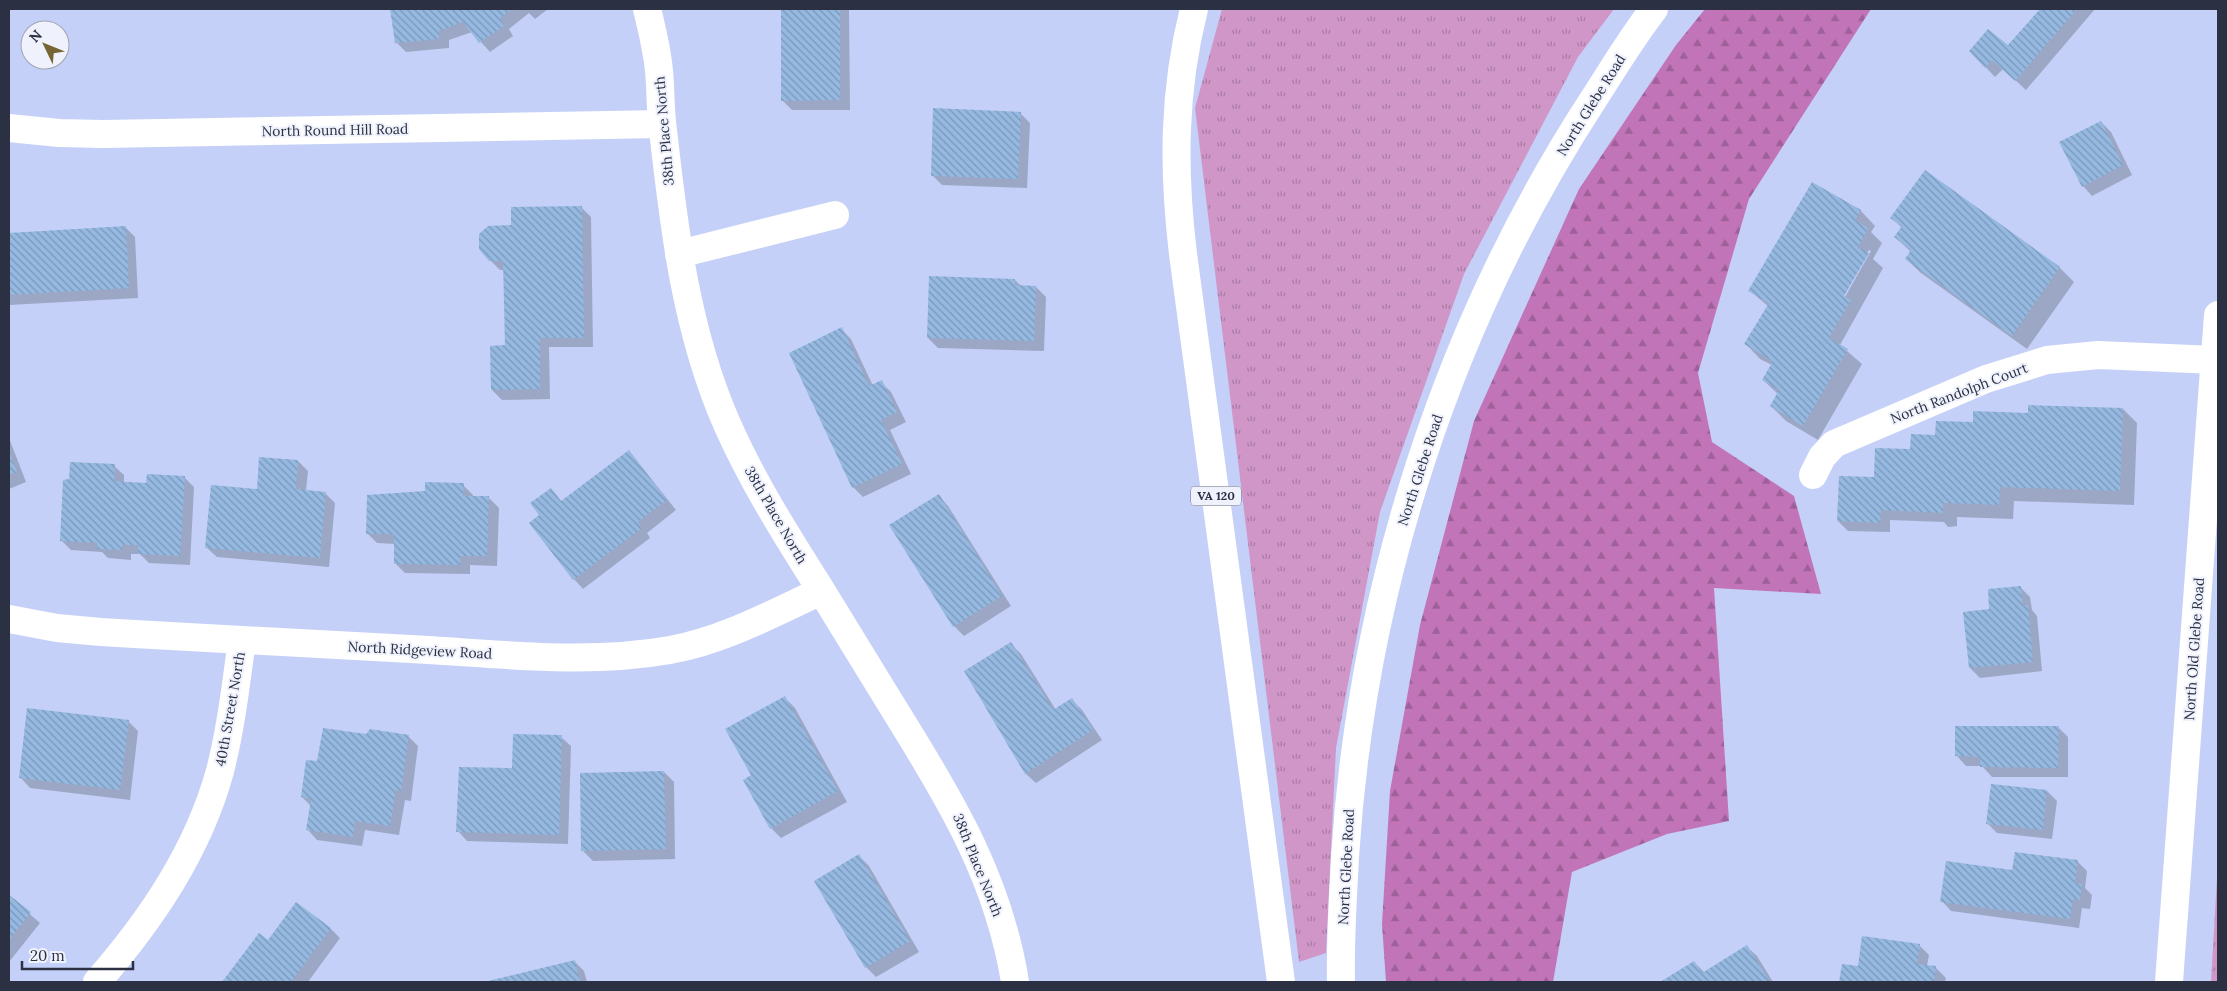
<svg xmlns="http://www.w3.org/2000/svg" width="2227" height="991" font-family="Lora,serif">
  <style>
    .grass { fill: url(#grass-tufts) }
    .forest { fill: url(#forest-firs) }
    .shadow { fill: #0003; fill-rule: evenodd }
    .building { fill: url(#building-back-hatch) }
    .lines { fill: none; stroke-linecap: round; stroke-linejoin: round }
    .minor { stroke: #fff; stroke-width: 28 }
    .tertiary { stroke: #fff; stroke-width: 28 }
    .primary { stroke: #fff; stroke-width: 28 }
    .labels { text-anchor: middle; stroke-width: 4; stroke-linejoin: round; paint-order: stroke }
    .shield { fill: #eff2fc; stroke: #666a7a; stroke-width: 1 }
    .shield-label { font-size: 12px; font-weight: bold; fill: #2b3043 }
    .street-label { font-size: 14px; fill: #2b3043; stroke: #eff2fc }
  </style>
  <defs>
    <pattern id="grass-tufts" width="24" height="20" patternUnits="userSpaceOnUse" patternTransform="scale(1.25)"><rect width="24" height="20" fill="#d096c8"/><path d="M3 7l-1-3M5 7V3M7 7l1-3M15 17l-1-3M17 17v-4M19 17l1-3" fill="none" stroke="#a97ba4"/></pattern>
    <pattern id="forest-firs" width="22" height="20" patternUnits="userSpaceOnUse" patternTransform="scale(1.25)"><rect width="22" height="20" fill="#c274b9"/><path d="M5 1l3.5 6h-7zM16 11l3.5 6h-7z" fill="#9e6098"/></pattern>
    <pattern id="building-back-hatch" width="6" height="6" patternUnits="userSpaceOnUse" patternTransform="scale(1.25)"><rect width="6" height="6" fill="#95b9e1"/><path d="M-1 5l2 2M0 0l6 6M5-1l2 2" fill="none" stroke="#7a97b8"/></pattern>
  </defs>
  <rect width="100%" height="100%" fill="#c4d0f7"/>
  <g class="grass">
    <polygon points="1222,9 1614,9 1578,57 1464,274 1380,512 1336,748 1326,953 1299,962 1195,108"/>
    <polygon points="2218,860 2218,982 2211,982"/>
  </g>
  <polygon class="forest" points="1705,9 1871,9 1749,199 1698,373 1712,442 1794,496 1821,594 1714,588 1729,821 1667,834 1572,872 1553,982 1386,982 1382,924 1390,791 1420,625 1474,421 1579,189 1676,45"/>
  <g class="shadow">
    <polygon points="392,9 548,9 535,19 529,13 509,29 513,36 490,52 472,32 449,40 449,48 406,52 396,42"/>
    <polygon points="782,9 849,9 850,110 792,110 782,100"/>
    <polygon points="2039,9 2095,9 2026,90 2003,69 1995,77 1970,51 2009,47 2041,10"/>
    <polygon points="1020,113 1030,123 1027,188 942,185 932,175"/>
    <polygon points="2101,122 2111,132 2132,175 2092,196 2083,186"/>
    <polygon points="1926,172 2060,268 2074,282 2027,349 1921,273 1906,259 1911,252 1895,237 1902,228 1892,218"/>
    <path d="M1812,183l49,28 14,15 -4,6 11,11 -9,16 10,9 -43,77 22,19 -44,76 -32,-19 -15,-15 7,-12 -15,-14 9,-15 -12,-6 -14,-15 22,-38 -18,-15zM1869,250l2,1 -26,46h-3z"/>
    <polygon points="581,207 591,217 593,347 549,347 550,399 502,400 492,390 506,347 504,270 500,270 490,260 512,226"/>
    <polygon points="125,227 135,237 138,298 9,305 9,234"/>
    <polygon points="1015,280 1022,287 1036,287 1046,297 1044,351 938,348 928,338"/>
    <polygon points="841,329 851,339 873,386 881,382 891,392 906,422 890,430 911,474 863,497 853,487"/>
    <polygon points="2123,409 2137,423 2134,505 2014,501 2013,519 1957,517 1957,526 1948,527 1944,522 1890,520 1890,532 1848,531 1838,521 1875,478 1912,450 1936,436 1974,423 2029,415"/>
    <polygon points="9,438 26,482 9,489"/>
    <polygon points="629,451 676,510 647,533 650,538 583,589 574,579 541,515 551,489 562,502"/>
    <polygon points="298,461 308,471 306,491 325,493 335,503 329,567 217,557 207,548 258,490"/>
    <polygon points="114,466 124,475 124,483 147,484 184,477 194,487 190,565 149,563 140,554 131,554 131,560 108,558 102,552 71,550 61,540"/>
    <polygon points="463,485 473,495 473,497 489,498 499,508 497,566 470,565 470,574 405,573 395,563 395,544 377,543 367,533 426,492"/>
    <polygon points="939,496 948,506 1011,606 964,636 954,626"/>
    <polygon points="2020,587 2030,597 2032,610 2037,616 2042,671 1980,678 1970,668 1990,610"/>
    <polygon points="1011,644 1021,654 1056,710 1072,700 1082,710 1102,740 1036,783 1026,774 966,672"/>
    <polygon points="785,698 795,708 847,802 781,838 771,828 753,776"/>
    <polygon points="128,721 138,731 130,800 30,788 21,778"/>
    <polygon points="2058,727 2068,737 2068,777 1992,777 1982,766 1966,766 1957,756"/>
    <polygon points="366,735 408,736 418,746 411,801 405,800 399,835 365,830 362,846 317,840 308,830 311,806 302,797 318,763"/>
    <polygon points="561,737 571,746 568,844 467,841 458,831"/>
    <polygon points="664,772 674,782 675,859 593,861 583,851"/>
    <polygon points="2047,791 2057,801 2052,839 1997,833 1987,823"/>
    <polygon points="859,856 869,866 919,952 876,977 866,967"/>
    <polygon points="2077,861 2087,871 2085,888 2092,895 2090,909 2082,908 2079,928 1951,911 1942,901 2013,871"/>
    <polygon points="9,896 40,923 9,962"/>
    <polygon points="330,928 340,938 308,982 224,982 259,934 269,941"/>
    <polygon points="1919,945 1929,955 1927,966 1936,968 1946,978 1945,982 1841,982 1843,965 1859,967"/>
    <polygon points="1747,947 1757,956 1773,982 1662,982 1694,962 1704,972"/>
    <polygon points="574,961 584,971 587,982 486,982"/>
  </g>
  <g class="building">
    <polygon points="390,9 512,9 500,18 504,26 479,43 463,22 439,31 439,39 395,43"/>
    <polygon points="781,9 840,9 840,100 781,101"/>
    <polygon points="2040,9 2077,9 2015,81 1992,60 1985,68 1969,51 1988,29 2008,45"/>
    <polygon points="933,108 1021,112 1018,179 931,176"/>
    <polygon points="2101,121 2123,165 2082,187 2059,142"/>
    <polygon points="1925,170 2060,267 2012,336 1905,259 1911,250 1894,237 1902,226 1890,218"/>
    <polygon points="1812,182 1861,210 1855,220 1868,228 1858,247 1869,253 1844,296 1851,300 1829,338 1848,349 1803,426 1770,406 1779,390 1762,380 1773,361 1744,344 1769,303 1748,291"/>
    <polygon points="582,206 584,338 540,338 540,389 491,390 490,346 505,345 503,261 489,261 479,249 479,234 488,226 511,225 511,207"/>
    <polygon points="126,226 129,288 9,295 9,233"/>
    <polygon points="929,276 1015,279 1015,285 1036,286 1034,341 927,338"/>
    <polygon points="842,327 869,386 882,380 897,412 881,420 902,464 852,488 789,353"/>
    <polygon points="2028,405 2123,408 2120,491 2000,487 1999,505 1943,503 1943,513 1881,510 1880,523 1837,521 1839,476 1874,477 1875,448 1910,449 1911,434 1935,435 1936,421 1973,422 1973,411 2028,413"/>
    <polygon points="629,450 667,500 638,522 642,528 573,580 529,523 539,515 530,503 551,488 561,501"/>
    <polygon points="9,452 17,472 9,475"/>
    <polygon points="259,457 298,460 296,489 326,492 320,558 205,548 211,485 257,489"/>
    <polygon points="70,462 115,464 114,481 146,483 147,474 185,476 180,556 138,554 138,545 122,545 122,550 97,549 97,543 60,541 63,480 69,479"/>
    <polygon points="425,482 464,483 463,496 489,496 487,556 460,556 460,565 394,564 394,534 366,534 367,495 425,491"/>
    <polygon points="939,494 1002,596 953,627 889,525"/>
    <polygon points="2021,586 2023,606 2028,605 2033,662 1969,668 1963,612 1989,609 1988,589"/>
    <polygon points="1011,642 1053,710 1072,698 1093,730 1025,774 964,671"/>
    <polygon points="785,696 838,791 770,829 743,780 751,775 725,729"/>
    <polygon points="27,708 129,720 120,790 19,778"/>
    <polygon points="1955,726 2059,726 2058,768 1980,767 1980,757 1955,756"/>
    <polygon points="323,728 366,734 370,729 409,735 401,791 396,790 390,826 355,821 353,837 306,830 311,799 301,797 306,760 317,761"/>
    <polygon points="513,734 562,735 559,835 456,832 459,767 512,768"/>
    <polygon points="664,771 666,849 581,851 580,773"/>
    <polygon points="1991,784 2047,790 2043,830 1986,824"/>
    <polygon points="2015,852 2078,860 2075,883 2082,884 2080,900 2073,899 2070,919 1940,902 1946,861 2012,870"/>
    <polygon points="859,854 910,941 865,968 814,881"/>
    <polygon points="9,895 31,912 9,940"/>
    <polygon points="296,902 331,928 291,982 222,982 259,933 268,940"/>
    <polygon points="1862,936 1920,944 1917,964 1936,966 1934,982 1839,982 1842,964 1858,966"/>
    <polygon points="1747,945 1770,982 1660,982 1694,961 1702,973"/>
    <polygon points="575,960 580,982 484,982"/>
  </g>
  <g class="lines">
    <g class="minor">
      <path d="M647,9c5,20 10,41 12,62 2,20 1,39 4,59 11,99 23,201 64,294 26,59 60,112 94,166 26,42 52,85 78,127 53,85 100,164 116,265"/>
      <polyline points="9,128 59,133 103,134 662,124"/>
      <polyline points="679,254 835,215"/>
      <polyline points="1813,475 1822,457 1834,444 1986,379 2047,360 2098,355 2215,360"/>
      <path d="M9,619l48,9 44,4c109,7 218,12 328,18 80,5 162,14 241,0 54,-10 102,-36 151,-59"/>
      <path d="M97,982c54,-62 101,-131 123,-211 11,-43 16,-87 22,-131"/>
    </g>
    <polyline class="tertiary" points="2169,982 2218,315"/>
    <g class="primary">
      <path d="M1194,9c-21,83 -21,161 -11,245l98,728"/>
      <path d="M1341,982c-1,-42 2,-83 4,-125 17,-267 102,-533 248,-757 20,-31 39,-63 61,-91"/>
    </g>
  </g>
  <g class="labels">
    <rect class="shield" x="1191" y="486.5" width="50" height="19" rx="4"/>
    <g class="shield-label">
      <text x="1216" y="500">VA 120</text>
    </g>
    <g class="street-label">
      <text transform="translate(1591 105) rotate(-58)" y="5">North Glebe Road</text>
      <text transform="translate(335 130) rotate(-1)" y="5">North Round Hill Road</text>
      <text transform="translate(664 131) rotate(-95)" y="5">38th Place North</text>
      <text transform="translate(1959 393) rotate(-21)" y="5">North Randolph Court</text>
      <text transform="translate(1420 470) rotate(-72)" y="5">North Glebe Road</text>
      <text transform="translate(776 515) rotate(60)" y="5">38th Place North</text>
      <text transform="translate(2194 649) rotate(-86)" y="5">North Old Glebe Road</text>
      <text transform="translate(420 650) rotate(3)" y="5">North Ridgeview Road</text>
      <text transform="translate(230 709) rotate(-80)" y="5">40th Street North</text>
      <text transform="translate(978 865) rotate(68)" y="5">38th Place North</text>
      <text transform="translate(1346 867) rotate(-87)" y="5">North Glebe Road</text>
    </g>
  </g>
  <rect width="2227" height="991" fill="none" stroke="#2b3043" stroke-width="20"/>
  <g transform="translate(45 45) rotate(313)"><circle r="24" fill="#eff2fc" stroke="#a1a4b2"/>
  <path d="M0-4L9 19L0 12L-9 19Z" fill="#776634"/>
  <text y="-8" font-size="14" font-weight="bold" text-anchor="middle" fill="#2b3043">N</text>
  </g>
  <path d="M22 961v8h111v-8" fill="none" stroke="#2b3043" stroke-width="2.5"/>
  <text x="30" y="961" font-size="15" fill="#2b3043" stroke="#eff2fc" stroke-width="4" paint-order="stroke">20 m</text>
</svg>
